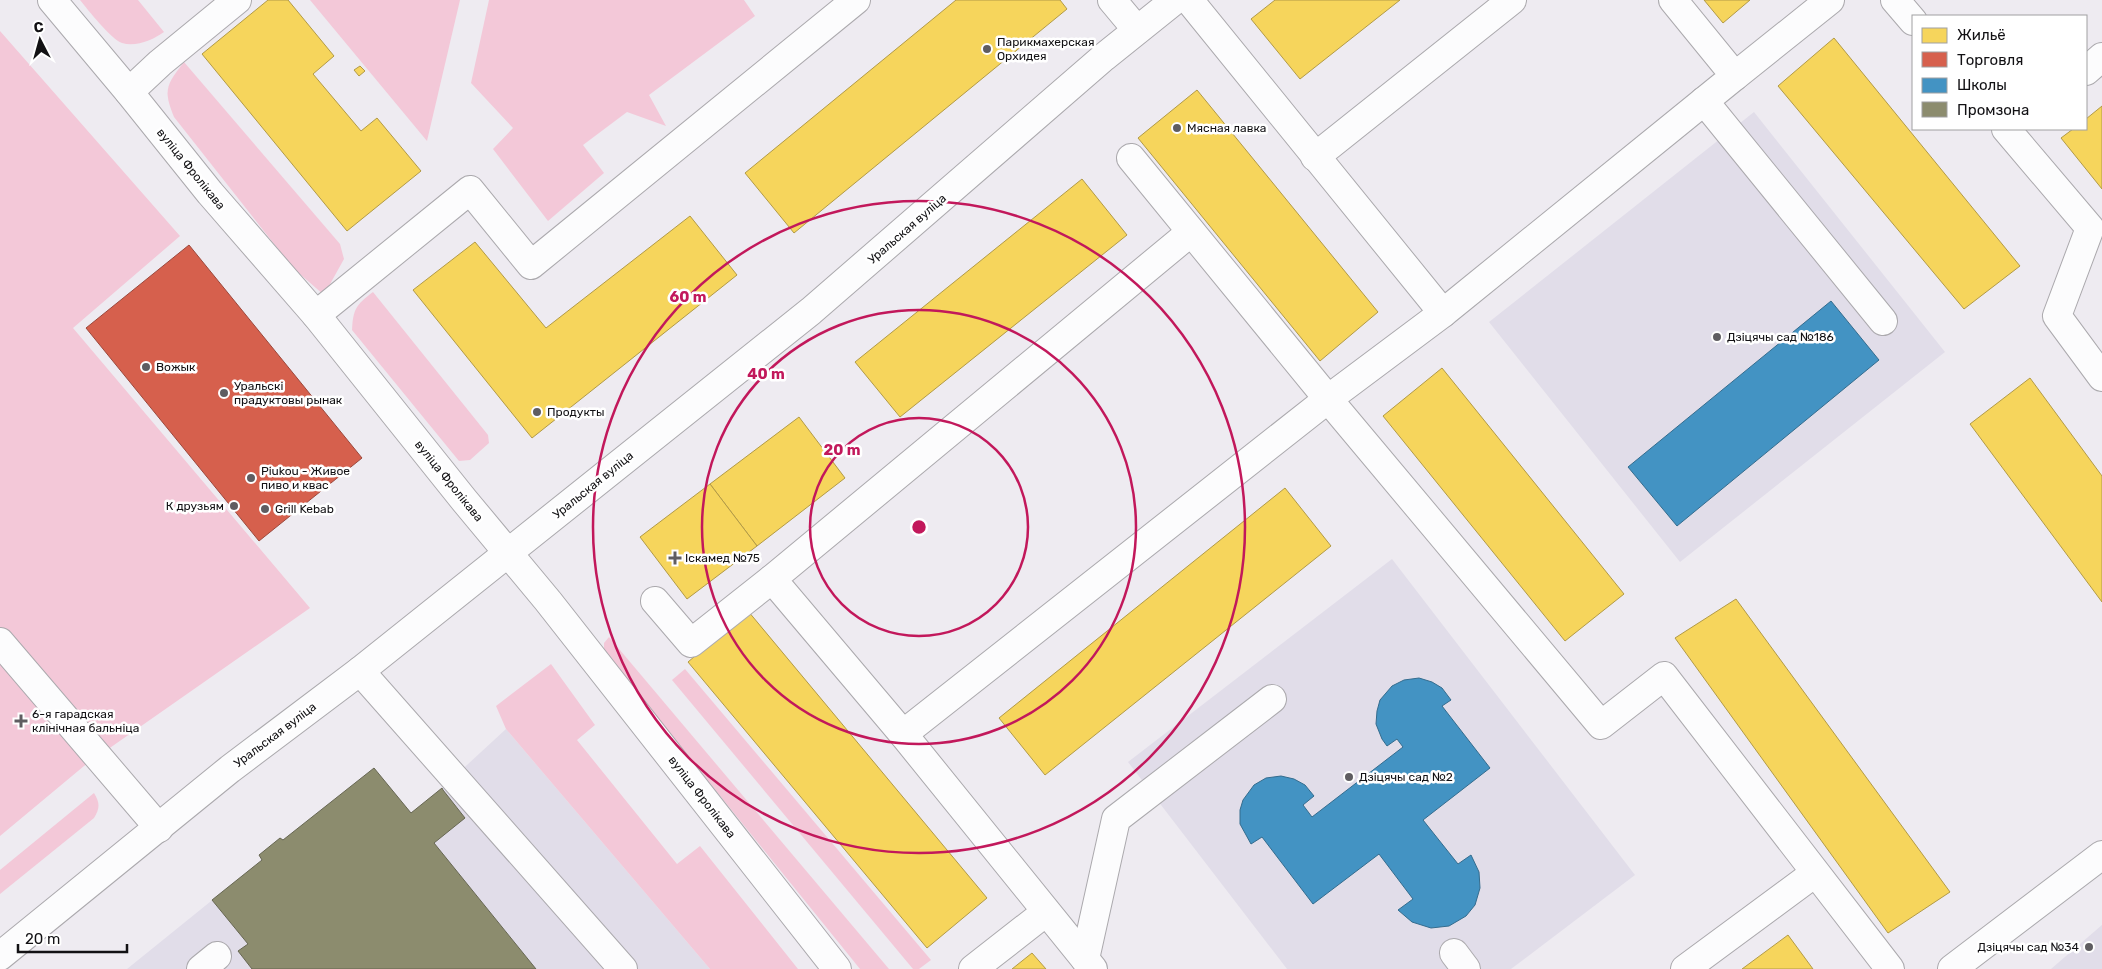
<svg xmlns="http://www.w3.org/2000/svg" width="2102" height="969" font-family="Rubik,sans-serif">
  <style>
    .built { fill: #e1dde9 }
    .green { fill: #f3c8d8 }
    .homes { fill: #f6d55c; stroke: #b29a46 }
    .shops { fill: #d6604d; stroke: #9b483c }
    .schools { fill: #4393c3; stroke: #346c8e }
    .industry { fill: #8c8c6e; stroke: #676753 }
    .lines { fill: none; stroke-linecap: round; stroke-linejoin: round }
    .minor-casing { stroke: #aba9ad; stroke-width: 30 }
    .minor { stroke: #fcfcfd; stroke-width: 28 }
    .ring { fill: none; stroke: #c2185b; stroke-width: 2.5 }
    .poi-dot { fill: #5f5d61; stroke: #fff; stroke-width: 2 }
    .labels { text-anchor: middle; stroke-width: 5; stroke-linejoin: round; paint-order: stroke }
    .poi-label { font-size: 12px; fill: #121114; stroke: #fff; text-anchor: start }
    .street-label { font-size: 12px; fill: #121114; stroke: #fff }
    .centre { fill: #c2185b; stroke: #fff; stroke-width: 2.5 }
    .ring-label { font-size: 15px; text-anchor: middle; font-weight: bold; fill: #c2185b; stroke: #fff; stroke-width: 5; stroke-linejoin: round; paint-order: stroke }
  </style>
  <rect width="100%" height="100%" fill="#eeebf1"/>
  <g class="built">
    <polygon points="1754,112 1945,352 1680,562 1489,322"/>
    <polygon points="1392,559 1635,875 1511,969 1287,969 1128,762"/>
    <polygon points="506,729 710,969 127,969 262,860 259,855 280,838 283,840 374,768 411,813 442,788"/>
    <polygon points="2102,925 2102,969 2051,969"/>
  </g>
  <g class="green">
    <path d="M80,0h58l26,32c-11,8 -28,15 -42,11 -11,-4 -34,-33 -42,-43z"/>
    <polygon points="310,0 460,0 427,141"/>
    <polygon points="489,0 744,0 755,16 649,95 666,126 627,112 583,145 604,173 548,221 493,149 513,128 471,83"/>
    <polygon points="0,31 180,236 73,328 310,608 84,766 0,836"/>
    <path d="M184,62l156,182 4,15 -20,36 -31,-27 -119,-151c-11,-27 -8,-32 10,-55z"/>
    <path d="M373,292l115,143 1,8 -19,17 -11,1 -107,-131c1,-21 4,-25 21,-38z"/>
    <polygon points="609,637 889,969 860,969 607,656 604,650 604,643"/>
    <polygon points="551,664 595,725 577,740 677,864 700,846 798,969 710,969 506,729 496,706"/>
    <polygon points="685,669 931,960 919,969 913,969 672,680"/>
    <path d="M94,793c6,10 6,15 0,25l-94,76v-24z"/>
  </g>
  <g class="homes">
    <polygon points="268,0 288,0 334,56 313,74 361,131 377,118 421,171 347,231 202,54"/>
    <polygon points="956,0 1060,0 1067,9 794,233 745,173"/>
    <polygon points="1275,0 1400,0 1300,79 1251,19"/>
    <polygon points="1704,0 1750,0 1723,23"/>
    <polygon points="1834,38 2020,266 1964,309 1778,86"/>
    <polygon points="360,66 365,71 359,76 354,70"/>
    <polygon points="1197,90 1378,312 1320,361 1138,138"/>
    <polygon points="2102,106 2102,189 2061,138 2073,129 2086,129 2086,119"/>
    <polygon points="1082,179 1127,235 900,417 855,362"/>
    <polygon points="690,216 737,275 532,438 413,290 475,242 546,328"/>
    <polygon points="1442,368 1624,594 1565,641 1383,416"/>
    <polygon points="2030,378 2102,476 2102,602 1970,424"/>
    <polygon points="799,417 845,478 757,546 710,484"/>
    <polygon points="710,484 757,546 687,599 640,537"/>
    <polygon points="1285,488 1331,546 1045,775 999,718"/>
    <polygon points="1736,599 1950,892 1888,933 1675,638"/>
    <polygon points="748,611 987,898 927,948 688,662"/>
    <polygon points="1788,935 1813,969 1742,969"/>
    <polygon points="1032,953 1046,969 1012,969"/>
  </g>
  <polygon class="shops" points="189,245 362,458 259,541 86,328"/>
  <g class="schools">
    <polygon points="1831,301 1879,360 1677,526 1628,467"/>
    <polygon points="1419,678 1432,682 1442,688 1451,700 1442,706 1490,768 1423,820 1458,864 1471,855 1479,872 1480,888 1475,905 1466,916 1449,926 1431,928 1412,922 1398,910 1413,899 1379,854 1313,904 1262,837 1251,844 1240,824 1240,810 1243,800 1254,785 1266,778 1281,776 1294,779 1305,785 1314,796 1303,805 1312,817 1403,747 1397,739 1387,746 1382,739 1376,724 1377,711 1380,700 1392,686 1404,680"/>
  </g>
  <polygon class="industry" points="374,768 411,813 442,788 443,790 465,818 434,843 536,969 252,969 238,951 248,944 212,900 262,860 259,855 280,838 283,840"/>
  <g class="lines">
    <g class="minor-casing">
      <g id="minor">
        <polyline points="52,0 129,92 210,193 316,315 464,500 548,601 837,969"/>
        <polyline points="1112,0 1137,30"/>
        <polyline points="1189,0 1443,313"/>
        <polyline points="1895,0 1913,21"/>
        <polyline points="2086,71 2102,57"/>
        <polyline points="1735,76 1830,0"/>
        <polyline points="129,92 160,63 237,0"/>
        <polyline points="1704,101 1883,321"/>
        <polyline points="2006,129 2090,228 2057,316 2102,377"/>
        <polyline points="1315,157 1512,0"/>
        <polyline points="1131,158 1328,399 1601,725 1664,676 1890,969"/>
        <polyline points="316,315 470,190 531,265 856,0"/>
        <polyline points="655,601 691,643 772,579"/>
        <polyline points="0,642 159,828"/>
        <polyline points="360,671 623,969"/>
        <polyline points="903,734 1328,399 1443,313 1735,76 1673,0"/>
        <polyline points="1454,953 1466,969"/>
        <polyline points="0,956 230,769 360,671 811,311 1104,57 1175,0"/>
        <polyline points="1085,959 1116,819 1272,699"/>
        <polyline points="201,969 217,956"/>
        <polyline points="973,969 1046,912"/>
        <polyline points="1093,969 903,734 772,579 1191,232"/>
        <polyline points="1685,969 1815,873"/>
        <polyline points="1952,969 2102,855"/>
      </g>
    </g>
    <use href="#minor" class="minor"/>
  </g>
  <g class="ring">
    <circle cx="919" cy="527" r="109"/>
    <circle cx="919" cy="527" r="217"/>
    <circle cx="919" cy="527" r="326"/>
  </g>
  <g class="poi-dot">
    <circle cx="987" cy="49" r="5"/>
    <circle cx="1177" cy="128" r="5"/>
    <circle cx="1717" cy="337" r="5"/>
    <circle cx="146" cy="367" r="5"/>
    <circle cx="224" cy="393" r="5"/>
    <circle cx="537" cy="412" r="5"/>
    <circle cx="251" cy="478" r="5"/>
    <circle cx="234" cy="506" r="5"/>
    <circle cx="265" cy="509" r="5"/>
    <path d="M672.5 550.5h5v5h5v5h-5v5h-5v-5h-5v-5h5z"/>
    <path d="M18.5 713.5h5v5h5v5h-5v5h-5v-5h-5v-5h5z"/>
    <circle cx="1349" cy="777" r="5"/>
    <circle cx="2089" cy="947" r="5"/>
  </g>
  <g class="labels">
    <g class="poi-label">
      <text x="997" y="46">Парикмахерская<tspan x="997" dy="14">Орхидея</tspan></text>
      <text x="1187" y="132">Мясная лавка</text>
      <text x="1727" y="341">Дзіцячы сад №186</text>
      <text x="156" y="371">Вожык</text>
      <text x="234" y="390">Уральскі<tspan x="234" dy="14">прадуктовы рынак</tspan></text>
      <text x="547" y="416">Продукты</text>
      <text x="261" y="475">Piukou - Живое<tspan x="261" dy="14">пиво и квас</tspan></text>
      <text x="224" y="510" text-anchor="end">К друзьям</text>
      <text x="275" y="513">Grill Kebab</text>
      <text x="685" y="562">Іскамед №75</text>
      <text x="32" y="718">6-я гарадская<tspan x="32" dy="14">клінічная бальніца</tspan></text>
      <text x="1359" y="781">Дзіцячы сад №2</text>
      <text x="2079" y="951" text-anchor="end">Дзіцячы сад №34</text>
    </g>
    <g class="street-label">
      <text transform="translate(191 169) rotate(51)" y="4">вуліца Фролікава</text>
      <text transform="translate(907 229) rotate(-41)" y="4">Уральская вуліца</text>
      <text transform="translate(449 481) rotate(51)" y="4">вуліца Фролікава</text>
      <text transform="translate(593 485) rotate(-39)" y="4">Уральская вуліца</text>
      <text transform="translate(275 735) rotate(-37)" y="4">Уральская вуліца</text>
      <text transform="translate(702 797) rotate(52)" y="4">вуліца Фролікава</text>
    </g>
  </g>
  <circle cx="919" cy="527" r="8" class="centre"/>
  <g class="ring-label">
    <text x="688" y="302">60 m</text>
    <text x="766" y="379">40 m</text>
    <text x="842" y="455">20 m</text>
  </g>
  <rect x="1912" y="15" width="175" height="115" fill="#ffffff" stroke="#a0a0a1"/>
  <rect x="1922" y="28" width="25" height="15" fill="#f6d55c" stroke="#a0a0a1"/>
  <text x="1957" y="40" font-size="15" fill="#121114">Жильё</text>
  <rect x="1922" y="52" width="25" height="15" fill="#d6604d" stroke="#a0a0a1"/>
  <text x="1957" y="65" font-size="15" fill="#121114">Торговля</text>
  <rect x="1922" y="78" width="25" height="15" fill="#4393c3" stroke="#a0a0a1"/>
  <text x="1957" y="90" font-size="15" fill="#121114">Школы</text>
  <rect x="1922" y="102" width="25" height="15" fill="#8c8c6e" stroke="#a0a0a1"/>
  <text x="1957" y="115" font-size="15" fill="#121114">Промзона</text>
  <g transform="translate(40 40) rotate(354)" stroke="#ffffff" stroke-width="4" paint-order="stroke">
  <path d="M0-4L9 19L0 12L-9 19Z" fill="#121114"/>
  <text y="-8" font-size="14" font-weight="bold" text-anchor="middle" fill="#121114">С</text>
  </g>
  <path d="M18 944v8h109v-8" fill="none" stroke="#121114" stroke-width="2.5"/>
  <text x="25" y="944" font-size="15" fill="#121114" stroke="#ffffff" stroke-width="4" paint-order="stroke">20 m</text>
</svg>
